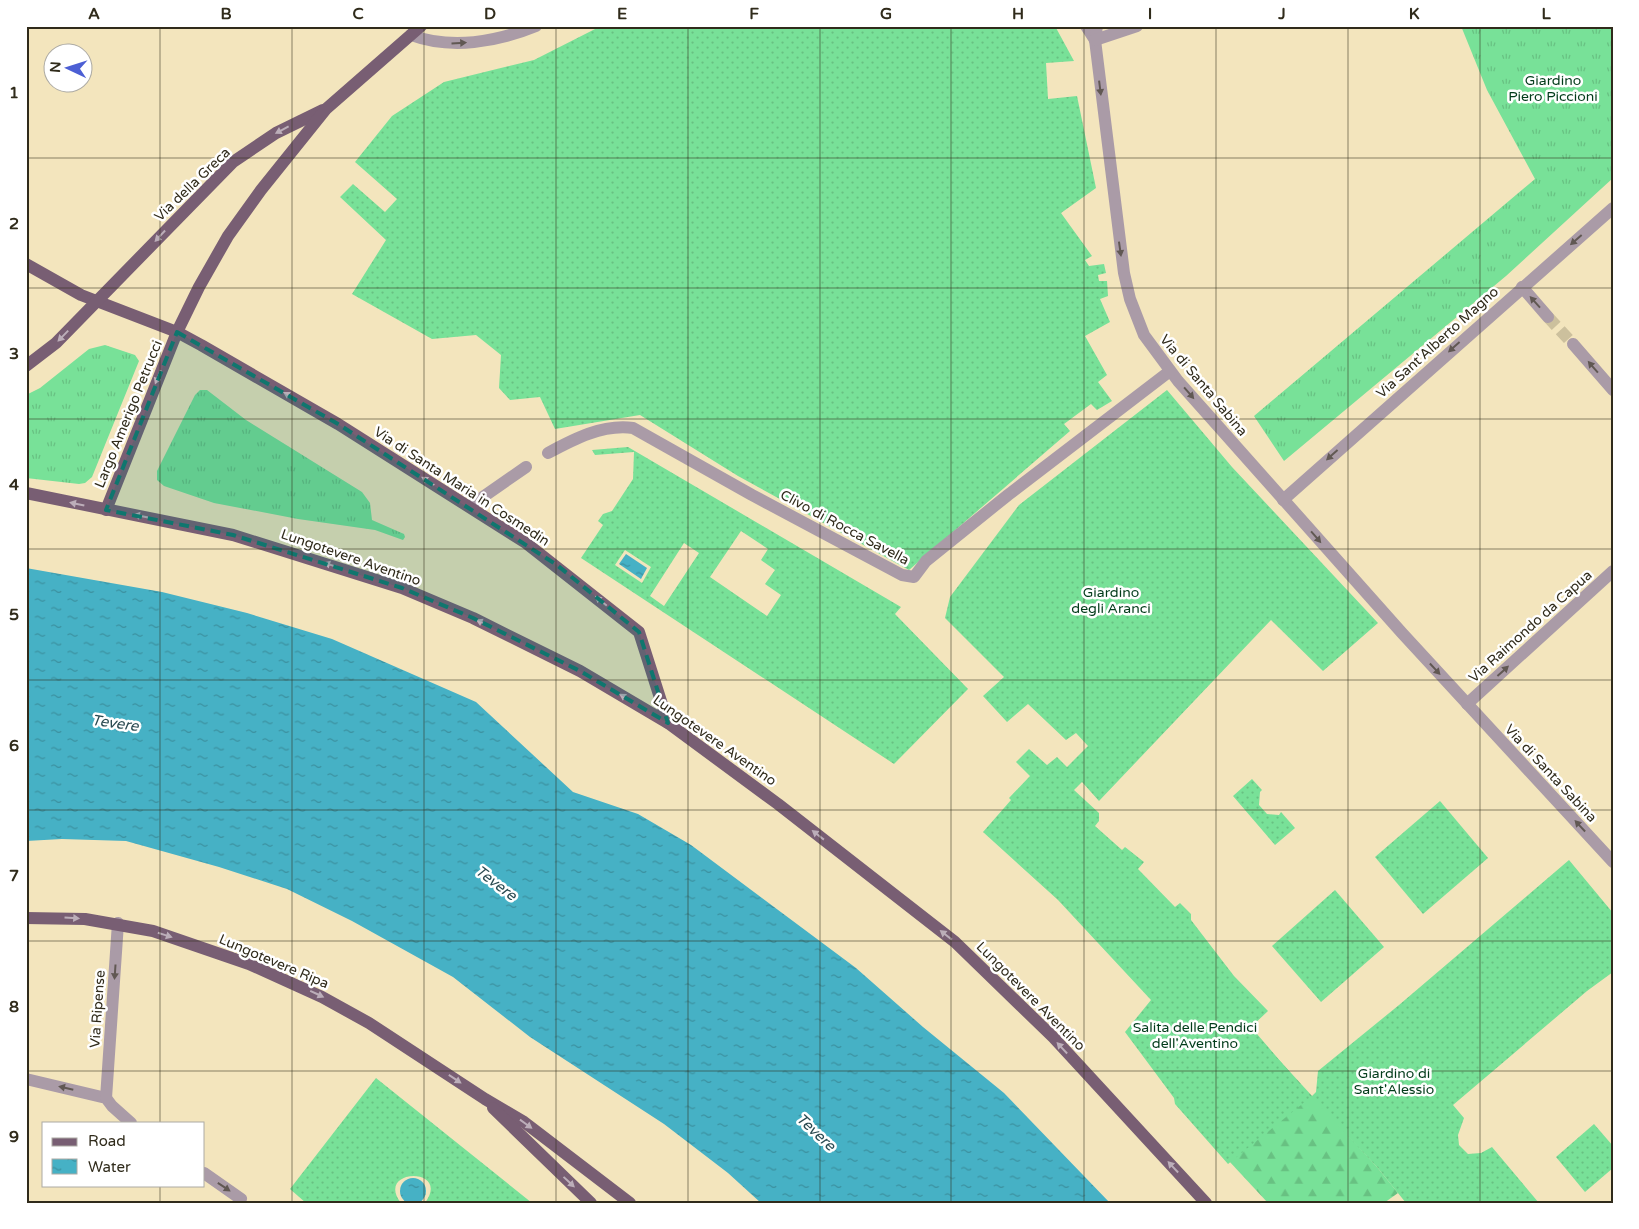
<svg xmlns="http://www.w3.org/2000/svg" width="1639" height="1229" font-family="'Varela Round',sans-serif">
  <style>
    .grass { fill: url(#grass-tufts) }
    .forest { fill: url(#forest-firs) }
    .garden { fill: url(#garden-dots); fill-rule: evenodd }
    .water { fill: url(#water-ripples) }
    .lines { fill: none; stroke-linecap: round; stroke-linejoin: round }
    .minor-tunnel { stroke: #ccc09d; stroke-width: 12; stroke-dasharray: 12 6; stroke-linecap: butt }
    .minor { stroke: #aa9ba7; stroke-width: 12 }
    .major { stroke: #785e73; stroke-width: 12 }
    .oneway { fill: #615853 }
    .oneway2 { fill: #bcaeb9 }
    .marked { fill: #0f766e; fill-opacity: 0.2; stroke: #0f766e; stroke-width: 4; stroke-dasharray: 10 6; stroke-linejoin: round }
    .grid { fill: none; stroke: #302b1b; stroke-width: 1; stroke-opacity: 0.55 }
    .labels { text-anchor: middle; stroke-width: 5; stroke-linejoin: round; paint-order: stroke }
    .park-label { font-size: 14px; fill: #023b1a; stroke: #fff }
    .street-label { font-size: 14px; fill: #302b1b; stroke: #fff }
    .water-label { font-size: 15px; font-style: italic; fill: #2b4b52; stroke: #fff }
    .neatline { fill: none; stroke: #302b1b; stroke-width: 2 }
    .grid-label { font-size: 16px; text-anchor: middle; font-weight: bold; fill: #302b1b }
  </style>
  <defs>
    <pattern id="grass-tufts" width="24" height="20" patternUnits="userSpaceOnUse" patternTransform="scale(1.25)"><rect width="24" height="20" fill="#78e198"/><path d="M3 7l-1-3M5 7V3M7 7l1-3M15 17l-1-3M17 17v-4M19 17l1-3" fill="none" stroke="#68c182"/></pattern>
    <pattern id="forest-firs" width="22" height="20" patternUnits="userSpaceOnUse" patternTransform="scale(1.25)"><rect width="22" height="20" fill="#78e198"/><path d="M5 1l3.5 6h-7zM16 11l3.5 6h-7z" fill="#68c182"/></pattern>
    <pattern id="garden-dots" width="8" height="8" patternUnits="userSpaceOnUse" patternTransform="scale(1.25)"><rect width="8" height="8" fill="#78e198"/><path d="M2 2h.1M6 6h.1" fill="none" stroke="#68c182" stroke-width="1.8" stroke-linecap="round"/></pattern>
    <pattern id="water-ripples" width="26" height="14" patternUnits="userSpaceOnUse" patternTransform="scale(1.25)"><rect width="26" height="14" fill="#46b1c5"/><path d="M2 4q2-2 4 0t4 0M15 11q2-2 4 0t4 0" fill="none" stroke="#3b909f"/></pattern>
  </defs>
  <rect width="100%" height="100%" fill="#f3e5bd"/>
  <g class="grass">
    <polygon points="1461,26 1613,26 1613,178 1506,276 1284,461 1254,416 1535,179 1487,90"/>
    <polygon points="105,345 135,355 139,361 92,477 85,483 79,484 26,478 26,395 40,388 89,349"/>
    <polygon points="200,390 207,390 246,420 362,492 370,503 372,520 404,534 405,537 403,540 375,530 298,519 214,503 164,486 157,480 157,471 195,395"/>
  </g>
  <polygon class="forest" points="1259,1038 1377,1167 1398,1193 1384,1203 1268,1203 1202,1132"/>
  <g class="garden">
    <polygon points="601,26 1055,26 1074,61 1046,63 1048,99 1077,96 1096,188 1061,213 1092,256 1085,260 1089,266 1104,264 1106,273 1098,275 1099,281 1107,281 1108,296 1100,299 1110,322 1085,336 1107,375 1098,382 1112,401 1097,410 1091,404 1064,424 1070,431 909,570 738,476 640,415 555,429 540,397 510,400 499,388 501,355 476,335 432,339 352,294 386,240 340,197 353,184 385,212 397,199 355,162 392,116 444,82 534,60"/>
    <polygon points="1167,390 1232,467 1378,623 1323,671 1271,620 1099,801 1082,782 1074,790 1099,813 1099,821 1095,826 1122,850 1125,847 1144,862 1138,869 1175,907 1180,903 1191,914 1191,920 1234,976 1268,1011 1251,1027 1311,1097 1316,1092 1318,1071 1399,1005 1569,860 1613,913 1613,972 1587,991 1453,1105 1464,1118 1458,1135 1459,1145 1468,1154 1481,1153 1492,1147 1539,1203 1406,1203 1377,1167 1311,1097 1228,1164 1175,1104 1174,1098 1125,1032 1151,1000 1058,900 983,832 1011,800 1009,798 1030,776 1016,762 1029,749 1047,765 1057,757 1067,767 1088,746 1076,733 1066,740 1028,704 1007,722 983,696 1004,677 945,618 950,597 1019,505"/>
    <path d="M628,447l273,160 -6,7 73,75 -74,75 -313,-206 22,-33 -5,-4 5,-7 9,-3 21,-32 1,-27 -39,3 -3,-5zM741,531l27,18 -7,11 14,10 -10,14 16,11 -14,21 -57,-39zM684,543l15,10 -35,53 -14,-10zM625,550l26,17 -9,16 -27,-18z"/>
    <polygon points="1252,779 1262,790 1260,792 1259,805 1267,814 1279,815 1281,812 1295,828 1275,845 1233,796"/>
    <polygon points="1440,801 1488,858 1423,914 1375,857"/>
    <polygon points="1335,890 1384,947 1321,1002 1272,946"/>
    <path d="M376,1078l156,125h-107c27,-37 -51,-35 -24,0h-95l-16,-14z"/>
    <polygon points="1594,1124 1613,1146 1613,1168 1585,1192 1556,1157"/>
  </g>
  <g class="water">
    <polygon points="626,554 647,568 641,579 619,564"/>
    <polygon points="26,568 162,592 247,613 332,639 476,702 573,792 638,814 691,845 856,968 923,1027 1004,1093 1110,1203 761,1203 728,1173 664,1124 530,1037 453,977 352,921 287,889 219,867 126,841 62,839 26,841"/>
    <circle cx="413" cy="1191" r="13"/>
  </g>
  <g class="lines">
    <polyline class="minor-tunnel" points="1548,317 1573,344"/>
    <g class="minor">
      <polyline points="1086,26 1095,40"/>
      <polyline points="1097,26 1095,40 1124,273 1130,299 1144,335 1178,381 1402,633 1613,862"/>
      <path d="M411,35c40,15 86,7 125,-9"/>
      <polyline points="1095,40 1137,26"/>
      <polyline points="1522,287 1548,317"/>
      <polyline points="1573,344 1613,390"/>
      <path d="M548,453c26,-14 54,-29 85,-25l119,67 150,80 12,2 12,-16 82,-66 162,-124"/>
      <polyline points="1283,500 1613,208"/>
      <polyline points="470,506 526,467"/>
      <polyline points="1467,704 1613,571"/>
      <polyline points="26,1079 106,1098 112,1106 131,1123"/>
      <polyline points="106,1098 118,923"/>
      <polyline points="204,1173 241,1199 239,1203"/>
    </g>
    <g class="major">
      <polyline points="26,264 81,295 177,332 201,345 338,424 526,543 639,632 668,723"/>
      <polyline points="26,366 56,343 233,162 276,133 323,110"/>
      <polyline points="26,493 233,535 402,588 473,618 580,671 668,723 778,804 955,942 1053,1037 1206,1203"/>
      <polyline points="106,510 177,332 199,287 228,236 261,190 326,109 421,26"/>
      <polyline points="26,918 85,919 153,931 249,964 322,997 369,1023 485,1099 524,1122 630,1203"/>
      <polyline points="493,1108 591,1203"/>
    </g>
  </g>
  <defs><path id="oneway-solid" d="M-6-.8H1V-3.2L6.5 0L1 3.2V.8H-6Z" transform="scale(1.25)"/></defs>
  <g class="oneway">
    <use href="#oneway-solid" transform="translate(459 43) rotate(-3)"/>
    <use href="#oneway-solid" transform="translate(1100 88) rotate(83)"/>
    <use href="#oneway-solid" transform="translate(1576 240) rotate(139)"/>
    <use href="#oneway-solid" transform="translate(1120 249) rotate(82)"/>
    <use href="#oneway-solid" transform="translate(1535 302) rotate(-132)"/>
    <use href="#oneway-solid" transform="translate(1454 347) rotate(138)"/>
    <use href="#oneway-solid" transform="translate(1593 367) rotate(-131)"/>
    <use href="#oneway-solid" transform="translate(1189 393) rotate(49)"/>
    <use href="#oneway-solid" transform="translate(1332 455) rotate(138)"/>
    <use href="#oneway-solid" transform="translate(1316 537) rotate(49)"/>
    <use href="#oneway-solid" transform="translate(1435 669) rotate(47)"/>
    <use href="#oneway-solid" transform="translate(1503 671) rotate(-42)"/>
    <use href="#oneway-solid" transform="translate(1580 826) rotate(-133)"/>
    <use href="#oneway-solid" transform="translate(115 972) rotate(94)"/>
    <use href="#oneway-solid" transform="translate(66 1088) rotate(-167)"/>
    <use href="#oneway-solid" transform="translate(224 1187) rotate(34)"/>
  </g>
  <g class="oneway2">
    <use href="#oneway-solid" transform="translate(282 130) rotate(152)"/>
    <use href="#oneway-solid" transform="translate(160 236) rotate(133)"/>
    <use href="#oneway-solid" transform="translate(63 336) rotate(134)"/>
    <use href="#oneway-solid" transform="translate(158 377) rotate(112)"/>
    <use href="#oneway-solid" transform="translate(290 396) rotate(-150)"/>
    <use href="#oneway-solid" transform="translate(428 481) rotate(-148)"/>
    <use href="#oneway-solid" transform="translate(77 504) rotate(-168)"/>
    <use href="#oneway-solid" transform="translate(141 516) rotate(-169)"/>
    <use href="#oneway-solid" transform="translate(331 565) rotate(-163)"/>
    <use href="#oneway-solid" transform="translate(601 601) rotate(-140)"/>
    <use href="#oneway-solid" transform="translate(483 623) rotate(-154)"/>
    <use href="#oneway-solid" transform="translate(626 698) rotate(-149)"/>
    <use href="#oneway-solid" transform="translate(818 835) rotate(-142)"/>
    <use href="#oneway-solid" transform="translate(72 918) rotate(4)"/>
    <use href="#oneway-solid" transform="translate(165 935) rotate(17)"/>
    <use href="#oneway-solid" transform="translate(946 935) rotate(-142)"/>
    <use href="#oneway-solid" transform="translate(317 994) rotate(25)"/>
    <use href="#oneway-solid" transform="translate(1062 1048) rotate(-133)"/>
    <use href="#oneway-solid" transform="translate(455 1079) rotate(34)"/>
    <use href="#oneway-solid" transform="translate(526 1124) rotate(36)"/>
    <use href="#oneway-solid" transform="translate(1173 1167) rotate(-133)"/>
    <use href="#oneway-solid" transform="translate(569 1182) rotate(43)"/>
  </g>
  <path class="marked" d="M177,332l161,92 219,141 82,67 29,91 -88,-52 -107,-53 -71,-30 -169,-53 -127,-25z"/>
  <path class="grid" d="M160,26v1097M292,26v1177M424,26v1177M556,26v1177M688,26v1177M820,26v1177M951,26v1177M1084,26v1177M1216,26v1177M1348,26v1177M1480,26v1177M26,158h1587M26,288h1587M26,419h1587M26,549h1587M26,680h1587M26,810h1587M26,941h1587M26,1071h1587M160,1185v18"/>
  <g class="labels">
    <g class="park-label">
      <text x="1553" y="85">Giardino<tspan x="1553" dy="16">Piero Piccioni</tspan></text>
      <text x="1111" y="597">Giardino<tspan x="1111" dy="16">degli Aranci</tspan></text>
      <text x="1195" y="1032">Salita delle Pendici<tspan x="1195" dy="16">dell'Aventino</tspan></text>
      <text x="1394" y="1078">Giardino di<tspan x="1394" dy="16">Sant'Alessio</tspan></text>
    </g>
    <g class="street-label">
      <text transform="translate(192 184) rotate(-44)" y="5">Via della Greca</text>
      <text transform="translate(1437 342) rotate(-42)" y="5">Via Sant'Alberto Magno</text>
      <text transform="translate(1204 385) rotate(50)" y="5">Via di Santa Sabina</text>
      <text transform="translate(128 414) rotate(-68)" y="5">Largo Amerigo Petrucci</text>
      <text transform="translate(462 486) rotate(33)" y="5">Via di Santa Maria in Cosmedin</text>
      <text transform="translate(845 527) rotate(28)" y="5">Clivo di Rocca Savella</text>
      <text transform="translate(351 557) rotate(19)" y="5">Lungotevere Aventino</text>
      <text transform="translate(1530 626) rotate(-42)" y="5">Via Raimondo da Capua</text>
      <text transform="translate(715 740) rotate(35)" y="5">Lungotevere Aventino</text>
      <text transform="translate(1551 773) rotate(47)" y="5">Via di Santa Sabina</text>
      <text transform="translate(274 961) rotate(23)" y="5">Lungotevere Ripa</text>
      <text transform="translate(1031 996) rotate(45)" y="5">Lungotevere Aventino</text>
      <text transform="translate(97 1009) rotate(-86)" y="5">Via Ripense</text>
    </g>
    <g class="water-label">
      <text transform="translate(115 723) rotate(8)" y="5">Tevere</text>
      <text transform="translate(496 883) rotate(37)" y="5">Tevere</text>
      <text transform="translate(816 1132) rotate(43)" y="5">Tevere</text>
    </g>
  </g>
  <rect width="1639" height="1229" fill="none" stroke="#ffffff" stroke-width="55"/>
  <rect x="42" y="1122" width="162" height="65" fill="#ffffff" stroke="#acaaa4"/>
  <rect x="52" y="1138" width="25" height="8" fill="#785e73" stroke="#acaaa4"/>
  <text x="88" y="1146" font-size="15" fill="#302b1b">Road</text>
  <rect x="52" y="1159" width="25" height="15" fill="url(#water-ripples)" stroke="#acaaa4"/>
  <text x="88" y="1172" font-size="15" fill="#302b1b">Water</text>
  <g transform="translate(68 68) rotate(274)"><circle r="24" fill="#ffffff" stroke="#acaaa4"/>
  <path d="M0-4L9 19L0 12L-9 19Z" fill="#4c5fd4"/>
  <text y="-8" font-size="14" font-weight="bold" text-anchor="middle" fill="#302b1b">N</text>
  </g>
  <rect x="28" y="28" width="1584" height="1174" class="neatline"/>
  <g class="grid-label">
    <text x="94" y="19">A</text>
    <text x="226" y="19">B</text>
    <text x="358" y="19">C</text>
    <text x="490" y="19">D</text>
    <text x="622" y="19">E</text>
    <text x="754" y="19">F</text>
    <text x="886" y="19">G</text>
    <text x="1018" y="19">H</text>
    <text x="1150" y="19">I</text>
    <text x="1282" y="19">J</text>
    <text x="1414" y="19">K</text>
    <text x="1546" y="19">L</text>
    <text x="14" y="98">1</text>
    <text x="14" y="229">2</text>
    <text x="14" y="359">3</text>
    <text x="14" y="490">4</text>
    <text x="14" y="620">5</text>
    <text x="14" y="751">6</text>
    <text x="14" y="881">7</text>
    <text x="14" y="1012">8</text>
    <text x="14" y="1142">9</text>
  </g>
</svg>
